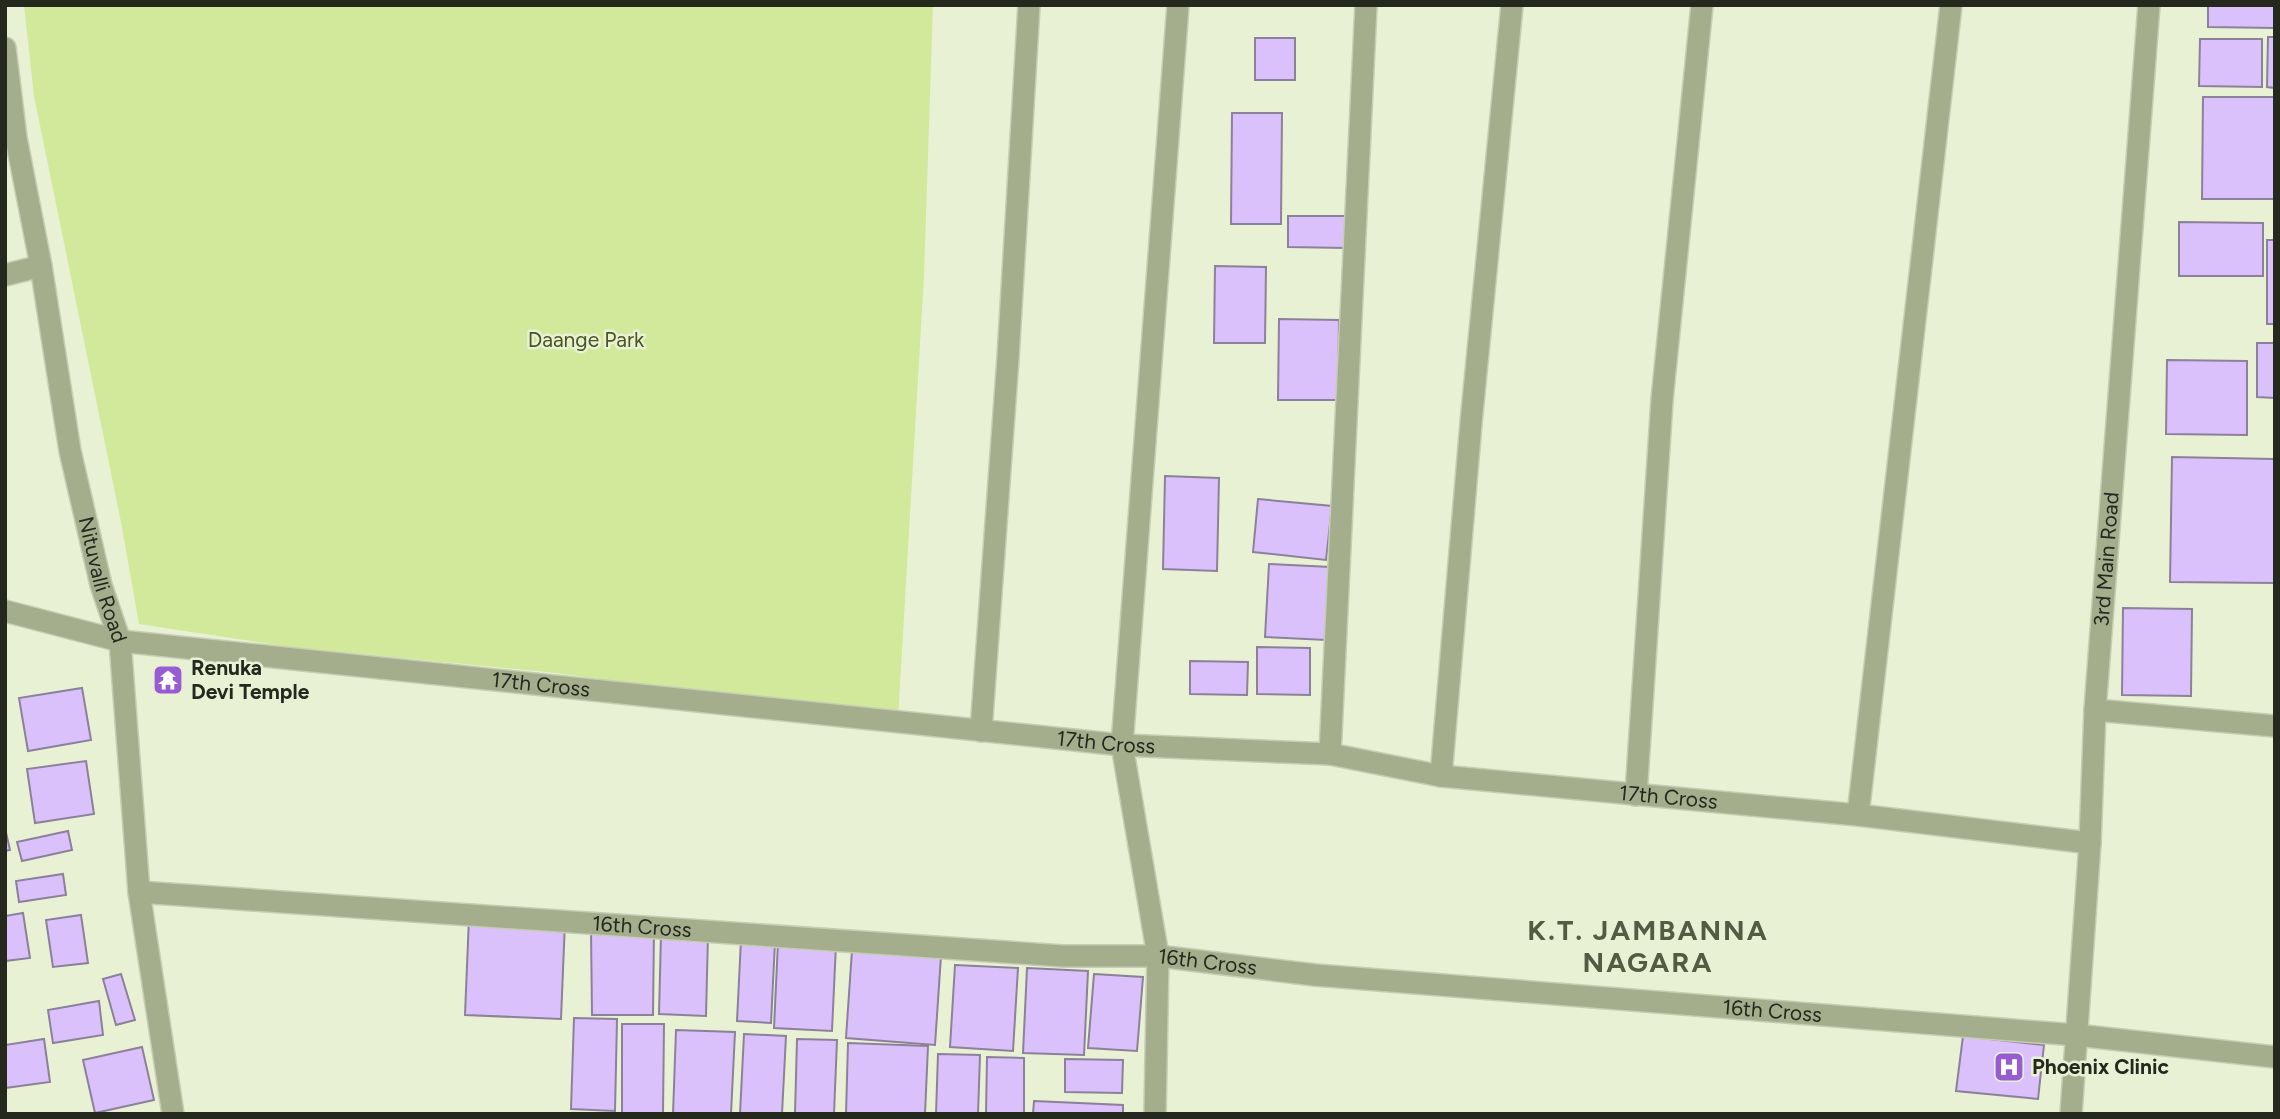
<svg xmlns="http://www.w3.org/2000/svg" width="2280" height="1119" font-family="Figtree,sans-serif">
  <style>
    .green { fill: #d2e89a }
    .building { fill: #dbc1fb; stroke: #8b8199; stroke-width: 2 }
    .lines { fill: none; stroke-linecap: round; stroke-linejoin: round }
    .minor-casing { stroke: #c6cdb4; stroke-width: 24 }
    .tertiary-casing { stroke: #c6cdb4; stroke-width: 24 }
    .minor { stroke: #a4ae8d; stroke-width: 21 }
    .tertiary { stroke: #a4ae8d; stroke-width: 21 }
    .labels { text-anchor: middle; stroke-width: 5; stroke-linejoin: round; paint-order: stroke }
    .park-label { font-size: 21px; fill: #495620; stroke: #e9f1d5 }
    .street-label { font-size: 21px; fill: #24281d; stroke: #e9f1d5 }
    .poi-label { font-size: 21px; font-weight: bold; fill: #24281d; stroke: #e9f1d5; text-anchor: start }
    .district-label { font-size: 28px; font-weight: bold; letter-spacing: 2px; fill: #545b43; stroke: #e9f1d5 }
  </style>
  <rect width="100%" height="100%" fill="#e9f1d5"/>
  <polygon class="green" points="24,5 933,5 924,276 898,719 547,672 290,647 139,624 121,522 34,96"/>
  <g class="building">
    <polygon points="2208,5 2275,5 2275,28 2208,27"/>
    <polygon points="2268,37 2275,37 2275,88 2267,87"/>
    <rect x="1255" y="38" width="40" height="42"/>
    <polygon points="2200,39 2262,39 2262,87 2199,86"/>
    <polygon points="2203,97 2275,97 2275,199 2202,199"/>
    <polygon points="1232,113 1282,113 1281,224 1231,224"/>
    <polygon points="1288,216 1346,216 1346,248 1288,247"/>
    <polygon points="2179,222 2263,223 2263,276 2179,276"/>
    <rect x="2267" y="240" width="8" height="84"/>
    <polygon points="1215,266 1266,267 1265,343 1214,343"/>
    <polygon points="1279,319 1339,320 1338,400 1278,400"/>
    <polygon points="2257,343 2275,343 2275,398 2257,397"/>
    <polygon points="2167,360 2247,361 2247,435 2166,434"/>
    <polygon points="2172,457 2275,459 2275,583 2170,582"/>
    <polygon points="1165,476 1219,478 1217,571 1163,569"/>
    <polygon points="1258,499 1332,506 1326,560 1253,552"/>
    <polygon points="1269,564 1330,567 1326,640 1265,637"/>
    <polygon points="2123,608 2192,609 2191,696 2122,695"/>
    <polygon points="1257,647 1310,648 1310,695 1257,694"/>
    <polygon points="1190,661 1248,662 1247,695 1190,694"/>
    <polygon points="82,688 91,740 28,751 19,698"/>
    <polygon points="86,761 94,814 35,823 27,769"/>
    <polygon points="5,828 10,850 5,851"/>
    <polygon points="68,831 72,850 22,861 17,842"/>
    <polygon points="63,874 66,895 19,902 16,881"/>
    <polygon points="23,913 30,958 5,961 5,916"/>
    <polygon points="81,915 88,963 53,967 46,920"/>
    <polygon points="469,917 565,921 561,1019 465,1015"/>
    <polygon points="591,929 654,929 653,1015 592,1015"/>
    <polygon points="661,934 708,935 706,1016 659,1014"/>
    <polygon points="741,940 775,942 771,1023 737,1021"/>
    <polygon points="778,942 836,944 832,1031 774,1028"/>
    <polygon points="852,950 941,956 935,1045 846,1038"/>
    <polygon points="955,965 1018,968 1013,1051 950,1047"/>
    <polygon points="1027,968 1088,971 1084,1055 1023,1053"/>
    <polygon points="121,974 135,1020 116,1025 103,979"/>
    <polygon points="1094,974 1143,977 1137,1051 1088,1048"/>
    <polygon points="99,1001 103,1035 53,1043 48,1010"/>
    <polygon points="574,1018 617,1019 615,1111 571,1109"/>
    <polygon points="622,1024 664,1024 663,1114 622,1114"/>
    <polygon points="676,1030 735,1032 731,1114 673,1114"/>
    <polygon points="744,1034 786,1036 782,1114 740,1114"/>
    <polygon points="1963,1036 2044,1045 2038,1099 1956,1091"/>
    <polygon points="44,1039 50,1082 5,1088 5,1045"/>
    <polygon points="797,1039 837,1040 834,1114 795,1114"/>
    <polygon points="848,1043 928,1046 925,1114 846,1114"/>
    <polygon points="142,1047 154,1100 95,1113 83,1060"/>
    <polygon points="938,1054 980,1055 978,1114 936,1114"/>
    <polygon points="987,1057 1024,1058 1024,1114 986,1114"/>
    <polygon points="1065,1059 1123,1060 1122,1093 1065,1092"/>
    <polygon points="1034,1101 1123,1105 1123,1114 1033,1114"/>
  </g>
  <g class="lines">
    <g class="minor-casing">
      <g id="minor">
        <polyline points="5,275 41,266"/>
        <path id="s1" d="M5,611l115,30 1002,104 208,9 111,22 417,39 232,28"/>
        <polyline points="2095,710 2275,726"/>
        <polyline points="981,731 1008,358 1029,5"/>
        <polyline points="1330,754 1366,5"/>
        <polyline points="1441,776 1471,423 1512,5"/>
        <polyline points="1636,795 1662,400 1702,5"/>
        <polyline points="1858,815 1951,5"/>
        <path id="s2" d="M139,892l924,64h95l157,19 761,60 199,22"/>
        <polyline points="1155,1114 1158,956 1122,745 1178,5"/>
        <path id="s3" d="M2071,1114l19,-271 5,-133 54,-705"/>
      </g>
    </g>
    <g class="tertiary-casing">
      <g id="tertiary">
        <path id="s4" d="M5,48l11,90 25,128 29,185 31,134 19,56 19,251 34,222"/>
      </g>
    </g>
    <use href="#minor" class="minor"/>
    <use href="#tertiary" class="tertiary"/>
  </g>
  <defs>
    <g id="temple-square" transform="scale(1.575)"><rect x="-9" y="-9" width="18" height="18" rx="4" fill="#975bd3" stroke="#e9f1d5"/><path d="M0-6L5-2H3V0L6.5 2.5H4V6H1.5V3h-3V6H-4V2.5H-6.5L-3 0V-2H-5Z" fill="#fff"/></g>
    <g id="hospital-square" transform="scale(1.575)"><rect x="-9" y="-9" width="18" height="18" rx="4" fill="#975bd3" stroke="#e9f1d5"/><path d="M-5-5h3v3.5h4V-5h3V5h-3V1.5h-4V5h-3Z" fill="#fff"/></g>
  </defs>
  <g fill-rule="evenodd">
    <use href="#temple-square" x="168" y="680"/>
    <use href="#hospital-square" x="2009" y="1067"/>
  </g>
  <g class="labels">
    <g class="park-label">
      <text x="586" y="347">Daange Park</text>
    </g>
    <g class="street-label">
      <text dy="7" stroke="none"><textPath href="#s3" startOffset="556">3rd Main Road</textPath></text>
      <text dy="7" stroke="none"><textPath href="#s4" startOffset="541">Nituvalli Road</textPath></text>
      <text dy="7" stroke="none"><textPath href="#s1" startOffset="542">17th Cross</textPath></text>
      <text dy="7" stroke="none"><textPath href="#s1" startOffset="1110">17th Cross</textPath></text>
      <text dy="7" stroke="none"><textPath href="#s1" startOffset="1676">17th Cross</textPath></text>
      <text dy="7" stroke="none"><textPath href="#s2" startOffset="504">16th Cross</textPath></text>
      <text dy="7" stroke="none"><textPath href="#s2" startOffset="1071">16th Cross</textPath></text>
      <text dy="7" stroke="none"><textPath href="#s2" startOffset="1638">16th Cross</textPath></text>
    </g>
    <g class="poi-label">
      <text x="191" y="675">Renuka<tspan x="191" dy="24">Devi Temple</tspan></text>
      <text x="2032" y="1074">Phoenix Clinic</text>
    </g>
    <g class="district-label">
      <text x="1648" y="940">K.T. JAMBANNA<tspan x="1648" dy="32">NAGARA</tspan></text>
    </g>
  </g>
  <rect width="2280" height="1119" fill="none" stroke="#24281d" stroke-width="14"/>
</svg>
